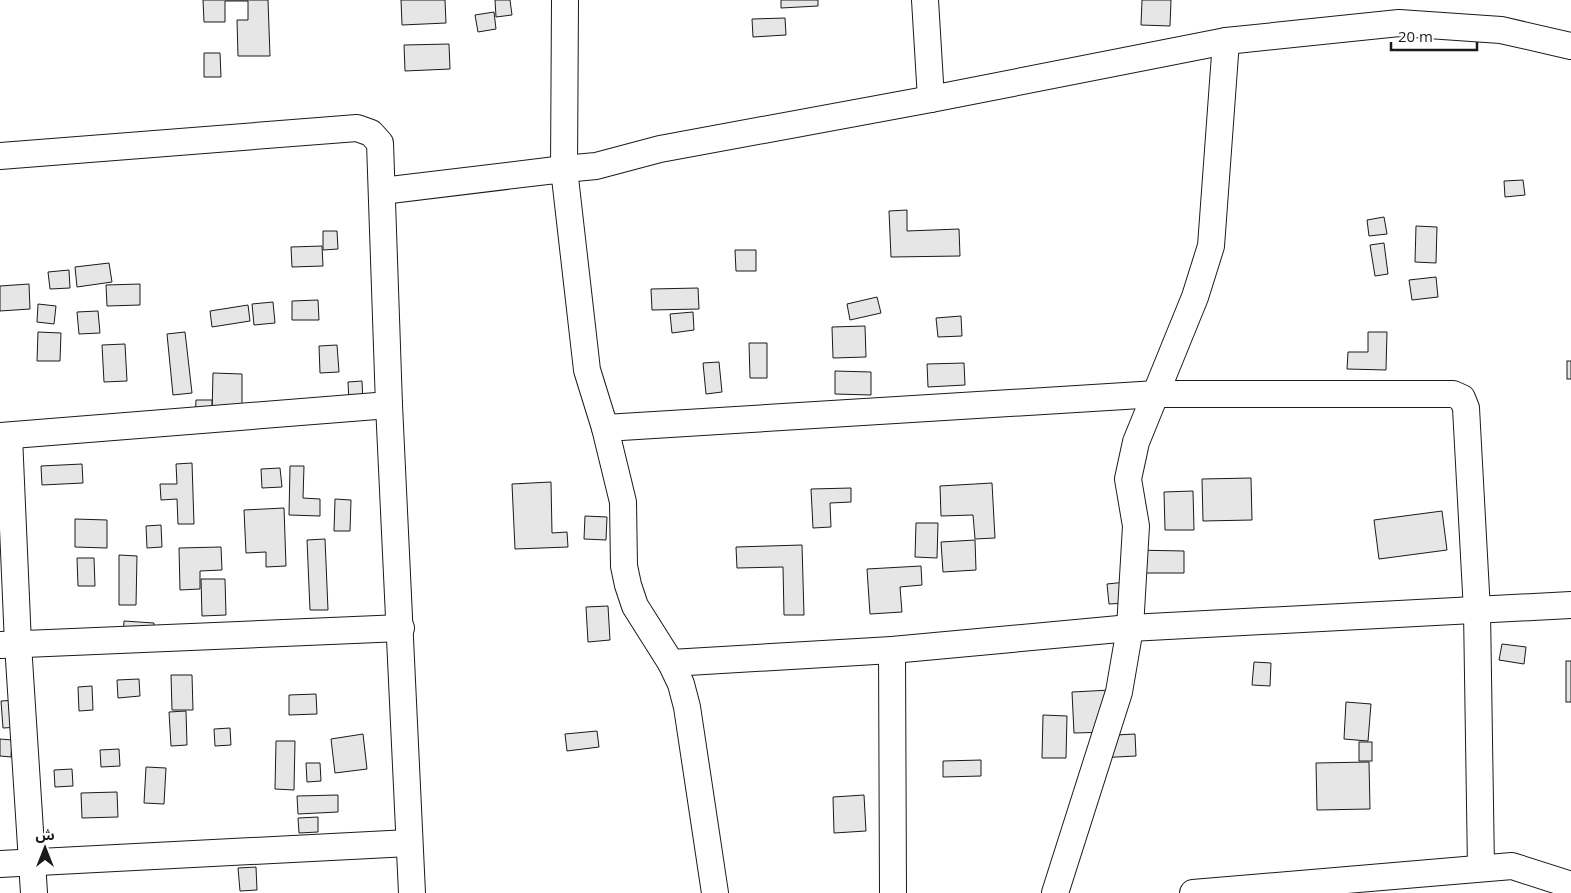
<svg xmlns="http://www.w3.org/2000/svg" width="1571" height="893" font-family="'Open Sans','Noto Sans Arabic',sans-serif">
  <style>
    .building { fill: #e6e6e6; stroke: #1a1a1a }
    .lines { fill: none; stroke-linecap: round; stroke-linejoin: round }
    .minor-casing { stroke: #1a1a1a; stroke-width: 28 }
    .minor { stroke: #fff; stroke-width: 26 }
  </style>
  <rect width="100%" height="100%" fill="#fff"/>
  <g class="building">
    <polygon points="203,0 268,0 270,56 238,56 237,20 248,20 248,1 225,1 225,22 204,22"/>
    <polygon points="401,0 445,0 446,23 402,25"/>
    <polygon points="495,0 510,0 512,15 496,17"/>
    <polygon points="781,0 818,0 818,6 781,8"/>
    <polygon points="1142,0 1171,0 1170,26 1141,25"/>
    <polygon points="494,12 496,29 478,32 475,15"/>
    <polygon points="785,18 786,35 753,37 752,19"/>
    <polygon points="449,44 450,69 405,71 404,45"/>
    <polygon points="204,53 220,53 221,77 204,77"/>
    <polygon points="1523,180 1525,195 1505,197 1504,181"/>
    <polygon points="907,210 907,231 959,229 960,256 891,257 889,211"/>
    <polygon points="1384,217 1387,234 1369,236 1367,220"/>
    <polygon points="1416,226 1437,227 1436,263 1415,262"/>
    <polygon points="323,231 337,231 338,249 323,250"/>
    <polygon points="1384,243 1388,274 1375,276 1370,245"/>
    <polygon points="322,246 323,266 292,267 291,247"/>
    <polygon points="735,250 756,250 756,271 736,271"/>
    <polygon points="109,263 112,282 77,287 75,267"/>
    <polygon points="69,270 70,288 50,289 48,272"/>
    <polygon points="1436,277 1438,297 1412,300 1409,280"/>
    <polygon points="29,284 30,309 0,311 0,286"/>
    <polygon points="140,284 140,305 107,306 106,285"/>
    <polygon points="698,288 699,309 652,310 651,289"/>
    <polygon points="877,297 881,313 850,320 847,304"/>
    <polygon points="318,300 319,320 292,320 292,301"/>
    <polygon points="273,302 275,323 254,325 252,304"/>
    <polygon points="38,304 56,306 54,324 37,322"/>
    <polygon points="248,305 250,321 212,327 210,311"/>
    <polygon points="98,311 100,333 79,334 77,312"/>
    <polygon points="693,312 694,330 672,333 670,314"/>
    <polygon points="961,316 962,336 938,337 936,318"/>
    <polygon points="865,326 866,357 833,358 832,327"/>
    <polygon points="38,332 61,333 60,361 37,361"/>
    <polygon points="185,332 192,393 173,395 167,334"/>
    <polygon points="1368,332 1387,332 1386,370 1347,369 1348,352 1368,352"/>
    <polygon points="749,343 767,343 767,378 750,378"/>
    <polygon points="125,344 127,381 104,382 102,345"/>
    <polygon points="337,345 339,372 320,373 319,346"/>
    <rect x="1567" y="361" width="4" height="18"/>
    <polygon points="719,362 722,392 706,394 703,363"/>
    <polygon points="964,363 965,385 928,387 927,364"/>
    <polygon points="835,371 871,372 871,395 835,394"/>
    <polygon points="213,373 242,374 242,414 212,414"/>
    <polygon points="362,381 363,403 349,403 348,382"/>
    <polygon points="196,400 212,400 212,424 195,424"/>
    <polygon points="192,463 194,524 178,524 177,499 161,500 160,484 177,484 176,464"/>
    <polygon points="82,464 83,483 42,485 41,466"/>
    <polygon points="290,466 304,466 303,498 320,499 320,516 289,515"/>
    <polygon points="280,468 282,487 262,488 261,469"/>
    <polygon points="1251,478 1252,520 1203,521 1202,479"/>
    <polygon points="551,482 552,533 567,532 568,547 515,549 512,484"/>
    <polygon points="992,483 995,538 975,539 973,515 941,516 940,486"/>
    <polygon points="851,488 851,502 830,503 831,527 813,528 811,489"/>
    <polygon points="1193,491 1194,530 1165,530 1164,492"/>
    <polygon points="335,499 351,500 350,531 334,531"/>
    <polygon points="284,508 286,566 266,567 266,552 246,553 244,510"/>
    <polygon points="1442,511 1447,550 1379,559 1374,520"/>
    <polygon points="585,516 607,517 606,540 584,539"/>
    <polygon points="75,519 107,520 107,548 75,547"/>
    <polygon points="916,523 938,523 937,558 915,557"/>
    <polygon points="161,525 162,547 147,548 146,526"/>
    <polygon points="325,539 328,610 310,610 307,540"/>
    <polygon points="975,540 976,570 943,572 941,542"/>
    <polygon points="802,545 804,615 784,615 783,567 737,568 736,547"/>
    <polygon points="221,547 222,570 200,571 200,589 180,590 179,548"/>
    <polygon points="1133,550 1184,551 1184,573 1133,573"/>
    <polygon points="119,555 137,556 136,605 119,605"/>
    <polygon points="77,558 94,558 95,586 78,586"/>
    <polygon points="921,566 922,585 900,587 902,612 870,614 867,569"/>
    <polygon points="201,579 225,579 226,615 202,616"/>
    <polygon points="1126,582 1127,603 1109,604 1107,584"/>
    <polygon points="608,606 610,640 588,642 586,607"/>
    <polygon points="124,621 154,623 153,638 123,637"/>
    <polygon points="1502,644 1526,647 1524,664 1499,660"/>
    <rect x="1566" y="661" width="5" height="41"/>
    <polygon points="1254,662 1271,663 1270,686 1252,685"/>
    <polygon points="171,675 192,675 193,710 172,710"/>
    <polygon points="139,679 140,696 118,698 117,680"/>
    <polygon points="92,686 93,710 79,711 78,687"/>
    <polygon points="1111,690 1112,732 1074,733 1072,692"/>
    <polygon points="316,694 317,714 289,715 289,695"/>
    <polygon points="17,700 19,727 3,728 1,701"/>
    <polygon points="1346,702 1371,704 1368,741 1344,739"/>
    <polygon points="186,711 187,745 171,746 169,712"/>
    <polygon points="1043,715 1067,716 1066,758 1042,758"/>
    <polygon points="230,728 231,745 215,746 214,729"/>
    <polygon points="597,731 599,747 567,751 565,734"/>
    <polygon points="363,734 367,769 335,773 331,739"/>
    <polygon points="1135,734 1136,756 1097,758 1096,736"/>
    <polygon points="0,739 12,740 11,757 0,756"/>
    <polygon points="276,741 295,741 294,790 275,789"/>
    <rect x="1359" y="742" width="13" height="19"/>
    <polygon points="119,749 120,766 101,767 100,750"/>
    <polygon points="981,760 981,776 943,777 943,761"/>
    <polygon points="1369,762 1370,809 1317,810 1316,763"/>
    <polygon points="306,763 320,763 321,781 307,782"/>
    <polygon points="146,767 166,768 164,804 144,803"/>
    <polygon points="72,769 73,786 55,787 54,770"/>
    <polygon points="117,792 118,817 82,818 81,793"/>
    <polygon points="338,795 338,812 298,814 297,796"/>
    <polygon points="864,795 866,831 834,833 833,797"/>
    <polygon points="318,817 318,832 299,833 298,818"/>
    <polygon points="256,867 257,890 240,891 238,868"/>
  </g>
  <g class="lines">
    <g class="minor-casing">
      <g id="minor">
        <polyline points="565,0 564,169 596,166 660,149 931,99 1226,41 1399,23 1501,30 1571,46"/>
        <polyline points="925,0 931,99"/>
        <polyline points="0,156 357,128 371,133 380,143 389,405 412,893"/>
        <polyline points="382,191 564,169 587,370 605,428 623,502 624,566 628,585 635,606 671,663 681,684 687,707 715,893"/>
        <polyline points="605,428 1157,394 1453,394 1462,398 1466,408 1477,611 1481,868"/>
        <polyline points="0,436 389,405"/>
        <polyline points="9,436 18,644 34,893"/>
        <polyline points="1,645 401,628"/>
        <polyline points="892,650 893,893"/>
        <polyline points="671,663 892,650 1130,628 1571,605"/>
        <polyline points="0,864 409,843"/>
        <polyline points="1055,893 1119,692 1130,628 1136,526 1128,479 1136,442 1195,297 1211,246 1226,41"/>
        <polyline points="1193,893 1512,866 1571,885"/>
      </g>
    </g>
    <use href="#minor" class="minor"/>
  </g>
  <g transform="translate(45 848)" stroke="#ffffff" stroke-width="4" paint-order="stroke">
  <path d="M0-4L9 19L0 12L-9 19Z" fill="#1a1a1a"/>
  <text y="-8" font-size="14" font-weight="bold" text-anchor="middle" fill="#1a1a1a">ش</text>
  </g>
  <path d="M1391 42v8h86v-8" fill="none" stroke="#1a1a1a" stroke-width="2.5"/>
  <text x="1398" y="42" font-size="15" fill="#1a1a1a" stroke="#ffffff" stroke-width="4" paint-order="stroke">20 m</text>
</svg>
